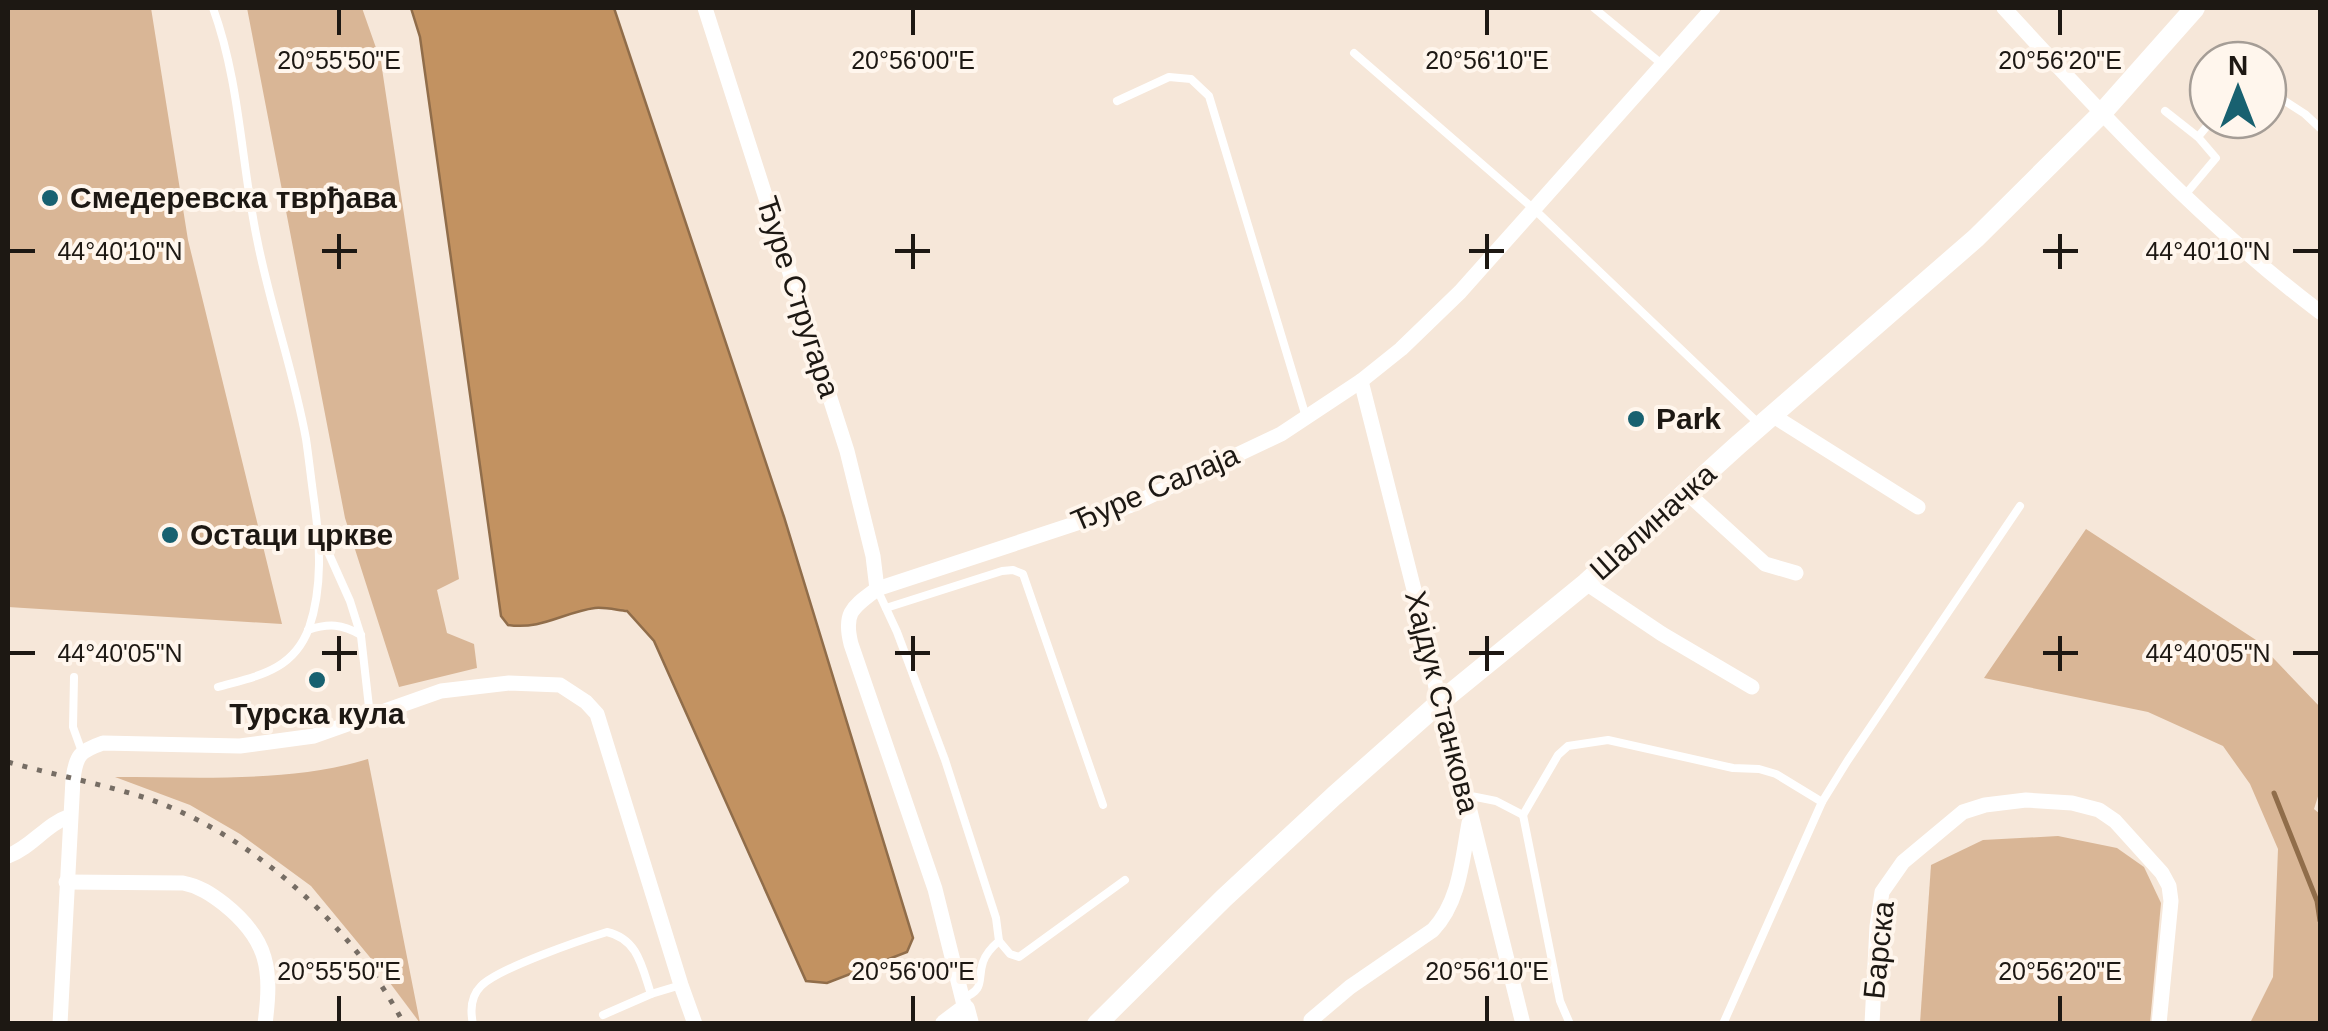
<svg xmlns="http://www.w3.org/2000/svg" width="2328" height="1031" font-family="Helvetica,sans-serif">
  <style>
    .green { fill: #d9b696 }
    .water { fill: #c29261; stroke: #906d4a; stroke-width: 2.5 }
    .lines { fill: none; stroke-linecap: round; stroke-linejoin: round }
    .stream { stroke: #906d4a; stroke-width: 5 }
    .lane { stroke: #fff; stroke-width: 8 }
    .street { stroke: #fff; stroke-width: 15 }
    .secondary { stroke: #fff; stroke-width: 20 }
    .rail { stroke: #766d64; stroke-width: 5; stroke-dasharray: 5 10; stroke-linecap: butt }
    .ticks { fill: none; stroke: #1d1813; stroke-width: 4 }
    .poi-dot { fill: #186170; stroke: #fff6ed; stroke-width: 4 }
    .labels { text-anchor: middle; stroke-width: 8; stroke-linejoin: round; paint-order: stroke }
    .poi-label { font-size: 30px; font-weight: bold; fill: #1d1813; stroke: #fff6ed; text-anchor: start }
    .street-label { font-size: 30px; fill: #1d1813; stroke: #fff6ed }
    .ticks-label { font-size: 25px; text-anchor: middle; fill: #1d1813; stroke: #fff6ed; stroke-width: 8; stroke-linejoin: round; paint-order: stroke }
  </style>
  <rect width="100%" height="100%" fill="#f6e7d9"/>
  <g class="green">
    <polygon points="8,8 151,8 188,240 282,624 8,607"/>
    <polygon points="247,8 362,8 381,62 459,579 437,590 447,633 474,644 477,668 399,687 345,518"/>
    <polygon points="2086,529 2256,640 2320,707 2320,790 2314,809 2320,814 2320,1023 2250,1023 2273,977 2278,849 2250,784 2223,746 2148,712 1984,678"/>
    <path d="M368,759l52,264 -42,-56 -67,-81 -71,-52 -50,-29 -75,-28c79,0 178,6 253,-18z"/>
    <polygon points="2058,836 2117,848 2144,867 2161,903 2150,1023 1920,1023 1931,865 1983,840"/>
  </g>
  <path class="water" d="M411,8h203l170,509 129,421 -6,14 -80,31 -21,-2 -152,-340 -27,-30c-10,-1 -22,-4 -32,-3 -31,4 -53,22 -87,17l-7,-9 -81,-579z"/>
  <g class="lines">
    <polyline class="stream" points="2274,793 2317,901 2320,921"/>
    <g class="lane">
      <path d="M213,8c27,74 28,154 44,231 13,67 37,133 49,200 3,20 5,40 8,61 6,42 9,87 -5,128 -16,43 -52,48 -91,59"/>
      <polyline points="1594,8 1663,65"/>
      <polyline points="1354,53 1535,210 1757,422"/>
      <polyline points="2268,90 2305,114 2320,128"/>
      <polyline points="1117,101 1169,77 1191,79 1209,96 1306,417"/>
      <polyline points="2165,111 2198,137 2216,158 2185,195"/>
      <polyline points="2198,137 2212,120"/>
      <polyline points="320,534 350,601 361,636 370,716"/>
      <path d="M877,589l20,43 48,128 51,158 3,23c-7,6 -13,12 -16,21 -6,18 3,27 -20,36"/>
      <polyline points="886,608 1002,571 1013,570 1023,574 1103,805"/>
      <path d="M308,630c21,-7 34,-6 53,5"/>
      <polyline points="74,677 73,727 82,752"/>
      <polyline points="1466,795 1496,801 1523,815 1558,755 1568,746 1608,740 1733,768 1759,769 1776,774 1822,802 1848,760 2020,506"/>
      <polyline points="1523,815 1560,1001 1570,1024"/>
      <polyline points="999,941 1010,954 1019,957 1125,880"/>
      <polyline points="603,1015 651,994 681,985"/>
      <path d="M473,1024c-3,-14 -2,-28 8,-38 18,-18 100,-46 126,-54 31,7 35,35 44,62"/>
      <polyline points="1723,1024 1822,802"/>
    </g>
    <g class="street">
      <polyline points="705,8 847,451 873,556 877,589"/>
      <path d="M2004,8c98,107 199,216 316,304"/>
      <polyline points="1361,381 1426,637 1439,703 1466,795 1523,1024"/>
      <polyline points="1772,415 1918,507"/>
      <polyline points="1686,492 1765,564 1796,573"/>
      <polyline points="1586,583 1662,634 1752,687"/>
      <path d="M8,856c24,-9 38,-32 62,-40"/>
      <path d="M66,882l117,1c16,3 28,11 41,21 45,36 48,66 41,120"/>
      <path d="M965,1009l-30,-120 -84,-245c-8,-32 2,-37 26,-55l252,-83 152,-72 80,-53 40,-32 59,-57 253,-284"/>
      <path d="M1311,1020l39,-33 83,-57c27,-29 29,-70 36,-107"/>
      <path d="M60,1024l13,-245c3,-24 7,-28 30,-36l137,3 74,-10 127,-45 68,-8 51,2 26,17 11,12 84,271 14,39"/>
      <polyline points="1872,1024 1877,926 1882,892 1903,862 1963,812 1985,805 2026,800 2072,803 2099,810 2115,821 2162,873 2169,886 2171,901 2159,1024"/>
    </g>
    <g class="secondary">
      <polyline points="945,1024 965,1009 969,1024"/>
      <polyline points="1097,1024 1224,898 1334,796 1439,703 1586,583 1738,445 1976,238 2101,114 2195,8"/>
    </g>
    <path class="rail" d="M8,762c46,13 95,22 141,37 105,37 204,127 255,225"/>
  </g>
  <path class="ticks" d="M339,10v25M913,10v25M1487,10v25M2060,10v25M339,234v35M913,234v35M1487,234v35M2060,234v35M10,251h25M322,251h35M895,251h35M1469,251h35M2043,251h35M2293,251h25M339,636v35M913,636v35M1487,636v35M2060,636v35M10,653h25M322,653h35M895,653h35M1469,653h35M2043,653h35M2293,653h25M339,996v25M913,996v25M1487,996v25M2060,996v25"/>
  <g class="poi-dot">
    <circle cx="50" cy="198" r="10"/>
    <circle cx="1636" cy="419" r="10"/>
    <circle cx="170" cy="535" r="10"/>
    <circle cx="317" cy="680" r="10"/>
  </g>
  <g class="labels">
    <g class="poi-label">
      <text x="70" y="208">Смедеревска тврђава</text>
      <text x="1656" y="429">Park</text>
      <text x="190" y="545">Остаци цркве</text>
      <text x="317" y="724" text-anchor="middle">Турска кула</text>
    </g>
    <g class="street-label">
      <text transform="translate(798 297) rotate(72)" y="10">Ђуре Стругара</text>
      <text transform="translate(1155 488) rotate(-23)" y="10">Ђуре Салаја</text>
      <text transform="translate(1653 522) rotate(-42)" y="10">Шалиначка</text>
      <text transform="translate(1442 702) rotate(76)" y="10">Хајдук Станкова</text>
      <text transform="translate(1879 950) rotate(-84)" y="10">Барска</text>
    </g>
  </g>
  <g class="ticks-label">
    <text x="339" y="69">20°55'50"E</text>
    <text x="913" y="69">20°56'00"E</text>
    <text x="1487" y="69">20°56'10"E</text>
    <text x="2060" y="69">20°56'20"E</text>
    <text x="120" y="260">44°40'10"N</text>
    <text x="2208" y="260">44°40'10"N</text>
    <text x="120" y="662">44°40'05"N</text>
    <text x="2208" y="662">44°40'05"N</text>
    <text x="339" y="980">20°55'50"E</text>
    <text x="913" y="980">20°56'00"E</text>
    <text x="1487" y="980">20°56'10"E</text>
    <text x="2060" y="980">20°56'20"E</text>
  </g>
  <rect width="2328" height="1031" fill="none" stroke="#1d1813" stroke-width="20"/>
  <g transform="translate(2238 90)"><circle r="48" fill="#fff6ed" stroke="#a59d96" stroke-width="2.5"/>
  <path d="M0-8L18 38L0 25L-18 38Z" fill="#186170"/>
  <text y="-15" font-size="28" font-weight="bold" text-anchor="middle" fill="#1d1813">N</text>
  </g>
</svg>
